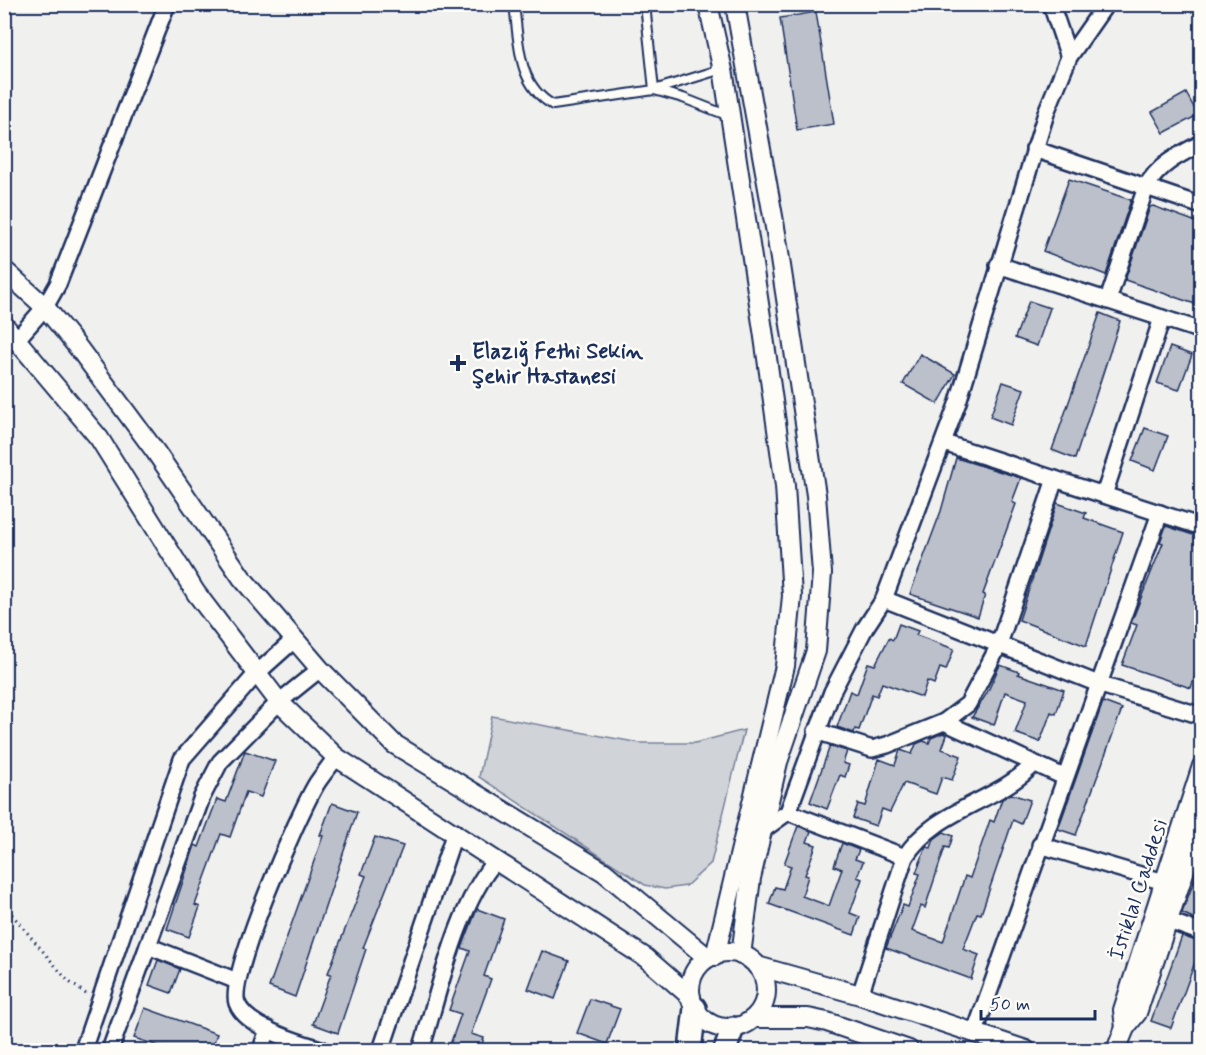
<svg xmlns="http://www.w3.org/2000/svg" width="1206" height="1055" font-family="Mynerve,sans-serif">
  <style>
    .green { fill: #d0d3d8; stroke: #76819b; stroke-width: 1.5 }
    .building { fill: #bbc0ca; stroke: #1b2f5e; stroke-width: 1.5 }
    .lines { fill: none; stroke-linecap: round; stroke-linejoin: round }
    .service-casing { stroke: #1b2f5e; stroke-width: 12 }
    .minor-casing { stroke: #1b2f5e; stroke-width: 20 }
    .tertiary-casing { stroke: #1b2f5e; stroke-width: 22 }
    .secondary-casing { stroke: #1b2f5e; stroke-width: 26 }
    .path { stroke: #1b2f5e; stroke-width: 3; stroke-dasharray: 1.5 4.5; stroke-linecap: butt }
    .service { stroke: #fdfcf7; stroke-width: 8 }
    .minor { stroke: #fdfcf7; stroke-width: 15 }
    .tertiary { stroke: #fdfcf7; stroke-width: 18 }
    .secondary { stroke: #fdfcf7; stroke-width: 21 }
    .poi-dot { fill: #1b2f5e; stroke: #fdfcf7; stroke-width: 2 }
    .labels { text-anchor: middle; stroke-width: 5; stroke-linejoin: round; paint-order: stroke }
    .poi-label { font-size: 22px; font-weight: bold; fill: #1b2f5e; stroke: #fdfcf7; text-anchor: start }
    .street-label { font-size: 22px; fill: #1b2f5e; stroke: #fdfcf7 }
  </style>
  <rect width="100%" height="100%" fill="#f0f0ee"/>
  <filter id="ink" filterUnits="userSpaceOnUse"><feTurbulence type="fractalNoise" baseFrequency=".0167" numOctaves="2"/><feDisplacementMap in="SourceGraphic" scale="12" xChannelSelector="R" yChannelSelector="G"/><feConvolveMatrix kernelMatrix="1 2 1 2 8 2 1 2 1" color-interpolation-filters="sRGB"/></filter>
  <g filter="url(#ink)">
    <polygon class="green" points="492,716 640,743 695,743 744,730 711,863 686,886 665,889 645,885 479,777"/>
    <g class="building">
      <polygon points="816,12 834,124 797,130 780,18"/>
      <polygon points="1186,93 1198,115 1164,133 1152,112"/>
      <polygon points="1069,179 1131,200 1106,275 1043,251"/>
      <polygon points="1153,206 1202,224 1202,287 1195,304 1125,280 1150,207"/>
      <polygon points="1029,301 1050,308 1037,346 1015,338"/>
      <polygon points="1100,313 1120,321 1075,459 1052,450"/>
      <polygon points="1170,347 1192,355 1179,390 1157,383"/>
      <polygon points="920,354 955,374 938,404 903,384"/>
      <polygon points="1003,382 1024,389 1011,425 990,417"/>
      <polygon points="1145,428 1168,436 1155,470 1132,461"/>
      <polygon points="956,458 1021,478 1012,502 1016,504 983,594 985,595 978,617 910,594 941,511"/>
      <polygon points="1057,503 1086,513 1084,518 1123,532 1086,646 1019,620"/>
      <polygon points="1166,526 1202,538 1202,643 1197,657 1201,658 1191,688 1122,665 1137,625 1131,623 1163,543 1160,542"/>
      <polygon points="899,624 918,631 916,635 954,649 946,670 940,668 934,684 927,681 922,697 882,683 877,696 872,694 859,730 855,729 854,733 837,727 850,691 857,694 868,663 875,665 889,638 893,640"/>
      <polygon points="1000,665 1019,672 1018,674 1064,690 1056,714 1051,712 1040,742 1015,733 1027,700 1005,692 994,725 972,717 987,693"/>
      <polygon points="1103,702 1122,709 1076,835 1058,829"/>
      <polygon points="943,733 947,735 942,749 961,756 952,780 942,777 936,794 904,783 890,812 882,809 876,826 853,818 858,804 865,806 879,759 895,765 900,750 912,754 916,744 923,741 929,743 931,738"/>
      <polygon points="830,746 847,751 843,763 849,765 845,777 840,775 827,809 810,802"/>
      <polygon points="245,751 275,761 261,797 246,792 230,837 221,834 195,905 200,907 189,937 167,929 195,845 199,847 217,799 226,802"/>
      <polygon points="1011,794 1030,800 1021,824 1013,820 981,914 977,913 963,949 979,955 971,979 886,948 903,905 908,907 920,874 916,873 926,847 931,848 934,839 944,832 953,836 949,848 945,847 925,908 921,906 912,931 943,942 965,876 970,878 990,820 994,822 1002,799"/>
      <polygon points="332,803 357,812 295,997 269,987 323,836 320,835"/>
      <polygon points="798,826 811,831 807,842 816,845 805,875 808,876 802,896 829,906 842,869 834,866 842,843 859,850 855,859 863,862 857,877 862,879 850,913 860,917 854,935 769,904 775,887 783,889 791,866 784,864"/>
      <polygon points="375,837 403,846 363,948 366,949 338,1033 313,1024 331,974 328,973 366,876 361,874"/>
      <polygon points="1200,865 1202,865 1202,922 1182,913"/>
      <polygon points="477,909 504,919 484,976 491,979 471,1034 484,1038 480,1050 448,1050 461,1014 449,1010 470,951 462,948"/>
      <polygon points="1182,936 1202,943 1171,1028 1151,1021"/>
      <polygon points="542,951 569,961 555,999 528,989"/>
      <polygon points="158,960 180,969 171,993 149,985"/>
      <polygon points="590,999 620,1009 607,1044 577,1033"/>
      <polygon points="145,1008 217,1034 211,1050 171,1050 134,1038"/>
    </g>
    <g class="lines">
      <g class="service-casing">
        <g id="service">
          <path d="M514,4c5,38 3,81 39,101l101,-15 -9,-86"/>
          <polyline points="722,69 654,90 683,98 729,116"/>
        </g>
      </g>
      <g class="minor-casing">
        <g id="minor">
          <polyline points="1051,4 1069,57"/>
          <polyline points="1034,149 1202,206"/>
          <polyline points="998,265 1202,331"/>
          <path d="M1108,300l38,-113c13,-23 33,-32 56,-44"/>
          <polyline points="18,338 45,307 58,284 167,4"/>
          <polyline points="944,443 1202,527"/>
          <polyline points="1104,495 1162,318"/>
          <polyline points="884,599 1101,685 1202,716"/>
          <polyline points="944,722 968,704 998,647 1055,479"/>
          <polyline points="816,731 872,749 887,745 944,722 1064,777"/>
          <polyline points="788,812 905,857"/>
          <polyline points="763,830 788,812 832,692 865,628 884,599 958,402 1047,110 1069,57 1106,4"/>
          <polyline points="1040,845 1164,882"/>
          <polyline points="1169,921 1202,933"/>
          <polyline points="148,946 237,981"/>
          <path d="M860,995l45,-138c30,-48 91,-54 129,-93"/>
          <polyline points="975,1032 1160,513"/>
          <polyline points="83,1050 182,759 257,673 295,639"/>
          <polyline points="110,1050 202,797 220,762 279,702 320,669"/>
          <polyline points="261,1050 268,1029"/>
          <path d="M323,1050c-23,-8 -77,-22 -86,-47 -10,-26 62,-191 80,-220 6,-9 13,-17 19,-26"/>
          <polyline points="381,1050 455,832"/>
          <path d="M421,1050c18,-58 36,-145 75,-190"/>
        </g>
      </g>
      <g class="tertiary-casing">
        <g id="tertiary">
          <polyline points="708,4 724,75 763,330 785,486 792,596 785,666 715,956"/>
          <polyline points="735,4 776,233 816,495 822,573 816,651 778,762 751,878 741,955"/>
          <polyline points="4,270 45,307 80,350 155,451 242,578 320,669 394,744 604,872 708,958"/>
          <polyline points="4,325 99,438 196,593 279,702 336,757 646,958 691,997"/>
          <circle cx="728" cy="990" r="38"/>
          <polyline points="757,966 860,995 1026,1050"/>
          <polyline points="754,1018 808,1018 827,1022 909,1050"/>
          <polyline points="1125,1028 1123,1010 1202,766"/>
          <polyline points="1116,1050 1125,1028 1137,1013 1202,819"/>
        </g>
      </g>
      <g class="secondary-casing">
        <g id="secondary">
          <polyline points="690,1050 695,1008"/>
          <polyline points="725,1050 733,1028"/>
        </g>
      </g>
      <polyline class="path" points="4,905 68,981 86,994"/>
      <use href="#service" class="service"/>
      <use href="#minor" class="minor"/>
      <use href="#tertiary" class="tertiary"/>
      <use href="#secondary" class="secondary"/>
    </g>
  </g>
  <path class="poi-dot" d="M455 354h6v6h6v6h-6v6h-6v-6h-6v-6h6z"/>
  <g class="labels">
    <g class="poi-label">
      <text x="472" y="358">Elazığ Fethi Sekin<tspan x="472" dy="25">Şehir Hastanesi</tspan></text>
    </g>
    <g class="street-label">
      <text transform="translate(1137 889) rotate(-72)" y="8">İstiklal Caddesi</text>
    </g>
  </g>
  <rect width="1206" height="1055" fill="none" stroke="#fdfcf7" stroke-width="24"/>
  <rect x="12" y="12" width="1182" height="1031" fill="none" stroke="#1b2f5e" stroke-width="2" filter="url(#ink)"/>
  <path d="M981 1010v9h114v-9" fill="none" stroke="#1b2f5e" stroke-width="3"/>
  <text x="990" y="1010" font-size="18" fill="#1b2f5e" stroke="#fdfcf7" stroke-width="4.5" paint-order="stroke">50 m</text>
</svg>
